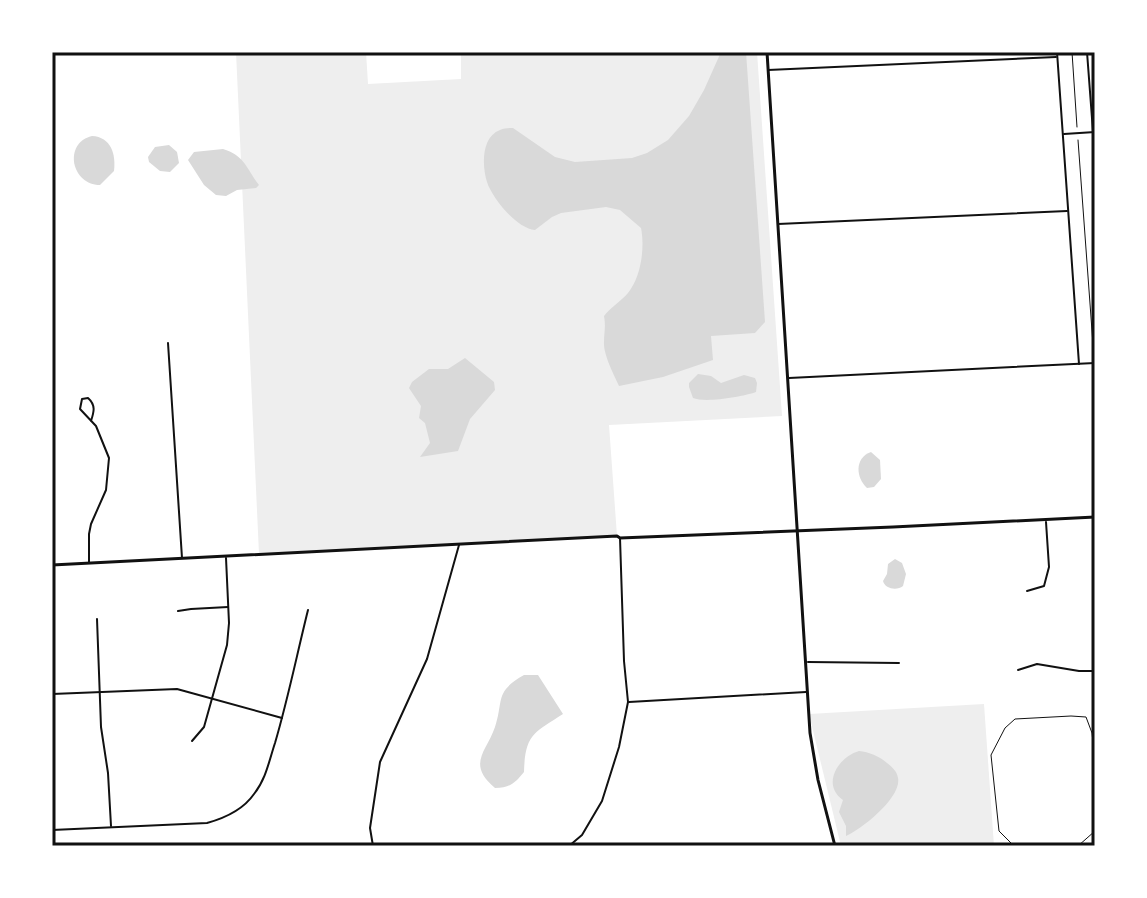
<svg xmlns="http://www.w3.org/2000/svg" width="1147" height="898" font-family="'Crimson Pro',serif">
  <style>
    .green { fill: #eee }
    .water { fill: #d9d9d9 }
    .lines { fill: none; stroke-linecap: round; stroke-linejoin: round }
    .path { stroke: #111; stroke-width: 1 }
    .service { stroke: #111; stroke-width: 1 }
    .minor { stroke: #111; stroke-width: 2 }
    .tertiary { stroke: #111; stroke-width: 3 }
    .secondary { stroke: #111; stroke-width: 3 }
    .neatline { fill: none; stroke: #111; stroke-width: 3 }
  </style>
  <rect width="100%" height="100%" fill="#fff"/>
  <g class="green">
    <polygon points="236,52 366,52 368,84 461,79 461,52 757,52 782,416 609,425 617,536 259,554"/>
    <polygon points="984,704 994,846 841,846 809,714"/>
  </g>
  <g class="water">
    <path d="M721,52h25l19,270 -10,11 -44,3 2,24 -50,17 -44,9c-5,-11 -16,-32 -15,-44 0,-10 2,-15 0,-26 7,-9 17,-15 24,-23 13,-16 17,-45 13,-65l-21,-18 -14,-3 -45,6 -9,4 -17,13c-18,-1 -43,-32 -48,-48 -5,-16 -6,-45 13,-52 4,-2 9,-2 13,-2l42,29 20,5 57,-4 15,-5 21,-13 21,-24 15,-26z"/>
    <path d="M92,136c19,1 24,18 22,35l-14,14c-29,0 -37,-42 -8,-49z"/>
    <polygon points="169,145 177,152 179,163 170,172 160,171 149,162 148,157 155,147"/>
    <path d="M223,149c22,7 23,19 36,36l-3,3 -19,2 -11,6 -10,-1 -12,-10 -16,-25 6,-8z"/>
    <polygon points="465,358 494,382 495,390 470,419 458,451 420,457 430,443 425,423 419,418 421,406 409,388 412,382 429,369 448,369"/>
    <path d="M698,374l13,2 10,7 23,-8 11,3 2,5 -1,9c-14,5 -51,11 -63,6l-4,-11v-4z"/>
    <path d="M871,452l9,8 1,19 -7,8 -7,1c-11,-10 -13,-30 4,-36z"/>
    <path d="M895,559l7,4 4,11 -3,12c-6,5 -18,3 -20,-5l4,-7 1,-10z"/>
    <path d="M524,675h14l25,39c-29,19 -38,20 -39,58 -9,11 -14,16 -29,16 -29,-24 -8,-37 0,-61 9,-27 -1,-35 29,-52z"/>
    <path d="M859,751c10,1 20,5 28,12 5,4 10,8 11,15 4,19 -36,51 -52,58v-10l-7,-14 4,-12c-22,-15 -5,-43 16,-49z"/>
  </g>
  <g class="lines">
    <g class="path">
      <polyline points="1072,52 1077,127"/>
      <polyline points="1078,140 1094,358"/>
    </g>
    <g class="service">
      <polyline points="1014,846 999,831 991,755 1005,728 1015,719 1071,716 1086,717 1092,733 1095,760"/>
      <polyline points="1078,846 1095,831"/>
    </g>
    <g class="minor">
      <polyline points="1057,52 1079,364"/>
      <polyline points="1087,52 1095,158"/>
      <polyline points="768,70 1056,57"/>
      <polyline points="1064,134 1095,132"/>
      <polyline points="778,224 1067,211"/>
      <polyline points="168,343 182,558"/>
      <polyline points="789,378 1095,363"/>
      <path d="M89,563v-29l2,-10 15,-34 3,-32 -13,-32 -16,-17 2,-10 6,-1c8,7 6,14 3,23"/>
      <polyline points="1027,591 1044,586 1049,567 1046,522"/>
      <polyline points="178,611 191,609 228,607"/>
      <polyline points="97,619 101,727 108,773 111,826"/>
      <polyline points="808,662 899,663"/>
      <polyline points="1018,670 1037,664 1079,671 1095,671"/>
      <polyline points="52,694 177,689 282,718"/>
      <polyline points="629,702 806,692"/>
      <polyline points="192,741 204,727 227,645 229,623 226,558"/>
      <path d="M52,830l155,-7c18,-5 36,-13 47,-29 12,-15 15,-33 21,-51 13,-44 22,-89 33,-133"/>
      <polyline points="373,846 370,828 380,762 427,659 459,545"/>
      <polyline points="569,846 582,835 602,801 619,747 628,702 624,661 620,538"/>
    </g>
    <polyline class="tertiary" points="52,565 617,536 620,538 893,527 1095,517"/>
    <polyline class="secondary" points="767,52 810,733 818,780 835,846"/>
  </g>
  <rect width="1147" height="898" fill="none" stroke="#ffffff" stroke-width="108"/>
  <rect x="54" y="54" width="1039" height="790" class="neatline"/>
</svg>
